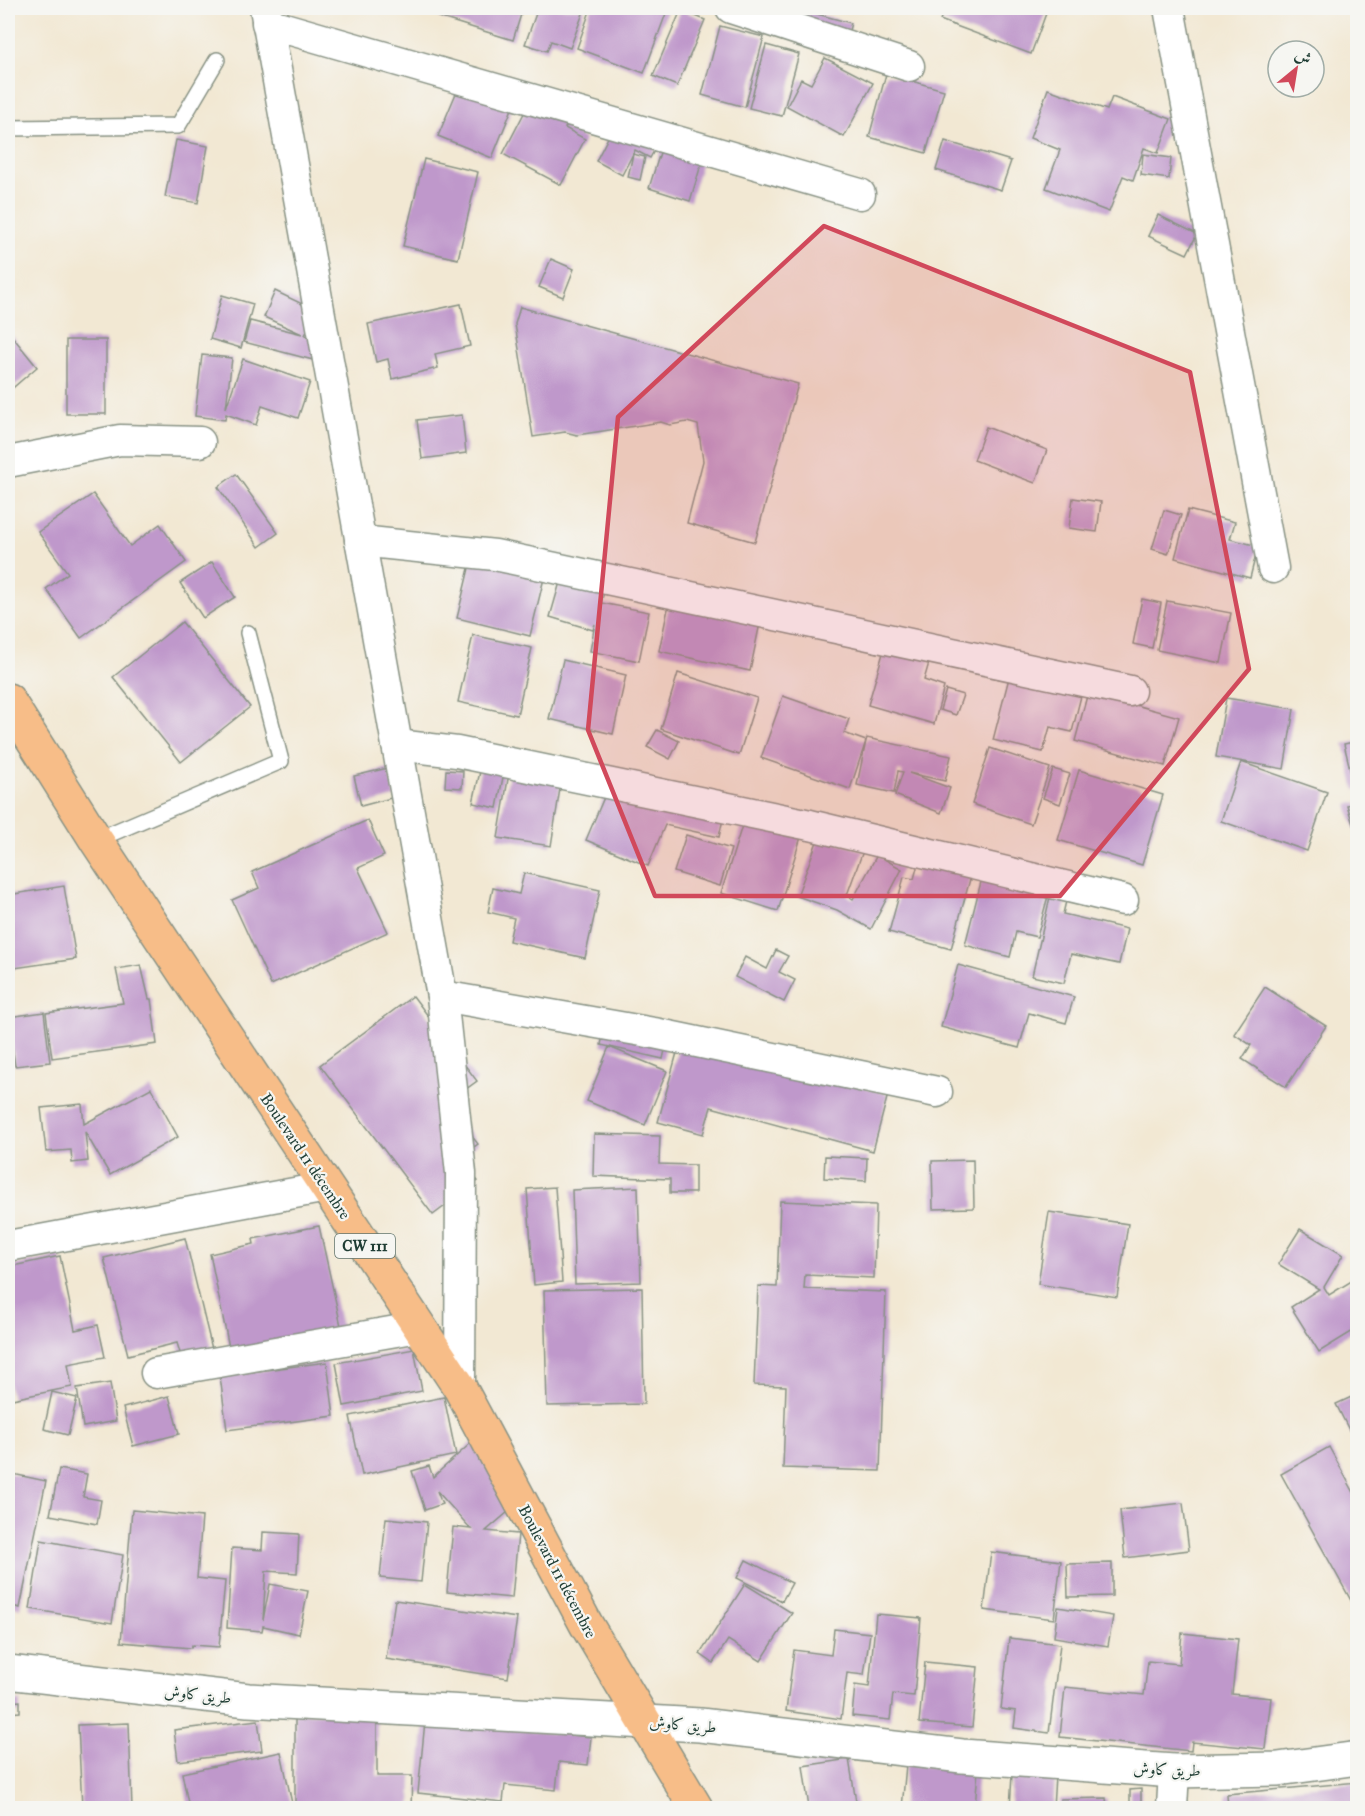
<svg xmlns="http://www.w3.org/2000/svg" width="1365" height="1816" font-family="'IM FELL Great Primer',Amiri,serif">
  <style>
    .building { fill: #bf98cb }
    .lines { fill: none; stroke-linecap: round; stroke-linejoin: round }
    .service-casing { stroke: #889284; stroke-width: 18 }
    .minor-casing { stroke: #889284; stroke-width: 33 }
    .tertiary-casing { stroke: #889284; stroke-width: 36 }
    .primary-casing { stroke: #889284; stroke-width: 36 }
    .service { stroke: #fff; stroke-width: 15 }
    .minor { stroke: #fff; stroke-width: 30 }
    .tertiary { stroke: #fff; stroke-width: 33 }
    .primary { stroke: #f7bd88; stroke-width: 33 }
    .marked { fill: #d1495b; fill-opacity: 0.2; stroke: #d1495b; stroke-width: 4.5; stroke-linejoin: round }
    .labels { text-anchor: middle; stroke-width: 4.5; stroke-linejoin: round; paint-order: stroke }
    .shield { fill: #f6f6f2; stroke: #60746d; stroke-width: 1.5 }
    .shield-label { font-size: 15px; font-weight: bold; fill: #1f3d34 }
    .street-label { font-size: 16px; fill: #1f3d34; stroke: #f6f6f2 }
  </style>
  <rect width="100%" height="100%" fill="#f6f6f2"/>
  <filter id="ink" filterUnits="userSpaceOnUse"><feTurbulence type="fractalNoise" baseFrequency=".0167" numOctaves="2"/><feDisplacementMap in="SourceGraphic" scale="12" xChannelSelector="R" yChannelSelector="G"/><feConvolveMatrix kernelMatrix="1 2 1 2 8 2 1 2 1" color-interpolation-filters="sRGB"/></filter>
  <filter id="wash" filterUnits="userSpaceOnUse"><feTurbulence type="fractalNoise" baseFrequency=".008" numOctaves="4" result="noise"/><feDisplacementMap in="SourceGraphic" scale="24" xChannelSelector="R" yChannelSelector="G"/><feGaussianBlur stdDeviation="1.35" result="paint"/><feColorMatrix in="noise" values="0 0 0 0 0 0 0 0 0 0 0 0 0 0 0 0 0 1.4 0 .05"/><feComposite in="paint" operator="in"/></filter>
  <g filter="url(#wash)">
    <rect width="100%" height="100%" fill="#f2e8d3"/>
    <g id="blocks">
      <g class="building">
        <polygon points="441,8 523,8 513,40 438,17"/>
        <polygon points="538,8 585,8 570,48 551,41 547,51 525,44"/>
        <polygon points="591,8 668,8 644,73 577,48"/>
        <polygon points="903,8 934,8 931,17"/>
        <polygon points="945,8 1048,8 1031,54 940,20"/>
        <polygon points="798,9 851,23 848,34 796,19"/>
        <polygon points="681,10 705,20 677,86 653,76"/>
        <polygon points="720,26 764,37 745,107 702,95"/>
        <polygon points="766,45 799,54 782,116 749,108"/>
        <polygon points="825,58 873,83 844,137 787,106 801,79 811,84"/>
        <polygon points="465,72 518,94 492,158 438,136"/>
        <polygon points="886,74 944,90 926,153 869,137"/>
        <polygon points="1048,89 1107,110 1112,97 1171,119 1158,153 1144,148 1133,180 1123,176 1109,212 1046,188 1060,150 1030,138"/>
        <polygon points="536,90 574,110 565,128 585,139 561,185 503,154"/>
        <polygon points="619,116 661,138 650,158 635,150 622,175 596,161"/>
        <polygon points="667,130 708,142 690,201 649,188"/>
        <polygon points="176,140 208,146 198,203 165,197"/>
        <polygon points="945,141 1011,161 1001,190 936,170"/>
        <polygon points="633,154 645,157 640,180 628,177"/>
        <polygon points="1143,154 1171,158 1169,179 1141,175"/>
        <polygon points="424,159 478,172 458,259 403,246"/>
        <polygon points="1158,215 1197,234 1187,254 1148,236"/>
        <polygon points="551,259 574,269 563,297 539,287"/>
        <polygon points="275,291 317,311 305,335 318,339 313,360 244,342 250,321 302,334 264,317"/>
        <polygon points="222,295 253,304 241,348 210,339"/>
        <polygon points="461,304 470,346 435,354 438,368 392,379 388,359 376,362 368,324"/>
        <polygon points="520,307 798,384 755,542 687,523 703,461 698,425 687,422 670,425 661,422 577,435 565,432 533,437 515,324"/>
        <polygon points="8,331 37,367 8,392"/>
        <rect x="66" y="340" width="40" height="74"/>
        <polygon points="202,355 232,358 226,408 243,359 310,382 298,418 262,406 256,425 226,414 225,420 195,416"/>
        <polygon points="462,415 466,453 422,459 417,420"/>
        <polygon points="986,427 1047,450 1035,483 974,460"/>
        <polygon points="236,474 278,533 259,547 218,487"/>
        <polygon points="93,494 130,546 160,524 186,562 81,638 46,589 68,573 38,532"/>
        <polygon points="1073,498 1101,502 1097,532 1069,528"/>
        <polygon points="1164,510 1181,515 1168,554 1152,549"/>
        <polygon points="1188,510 1235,522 1230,539 1258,546 1250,578 1175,558"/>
        <polygon points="472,556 545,574 530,636 457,618"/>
        <polygon points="212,562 235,597 203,618 180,583"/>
        <polygon points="562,575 605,588 601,603 649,612 639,661 590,651 595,624 593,630 550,617"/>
        <polygon points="1142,599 1161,603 1152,648 1133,644"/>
        <polygon points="1167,601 1231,613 1221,663 1157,650"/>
        <polygon points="669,604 760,623 750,671 659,651"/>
        <polygon points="182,622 250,707 181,762 113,677"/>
        <polygon points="473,635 532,648 517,715 458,702"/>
        <polygon points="888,636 933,649 924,680 944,687 934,724 868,705"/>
        <polygon points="563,660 626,675 613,734 549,719"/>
        <polygon points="1011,670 1083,688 1072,732 1050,727 1043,752 993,740"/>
        <polygon points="678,673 757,698 739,755 661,729"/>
        <polygon points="946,690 963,695 956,715 940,710"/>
        <polygon points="1088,692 1179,717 1165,766 1075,741"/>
        <polygon points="783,696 849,719 844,733 866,741 867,738 951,756 945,781 909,773 950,788 941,813 895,795 903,772 898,771 894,793 857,785 866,741 850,789 761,758"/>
        <polygon points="1226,698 1294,709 1284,769 1216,757"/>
        <polygon points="657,730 679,741 670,759 647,747"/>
        <polygon points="1358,741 1358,789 1355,790 1344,744"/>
        <polygon points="990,748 1050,768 1031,824 972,804"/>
        <polygon points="1241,762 1327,792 1307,851 1221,821"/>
        <polygon points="481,767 504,772 497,808 473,803"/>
        <polygon points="388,768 395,797 361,806 354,776"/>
        <polygon points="1053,769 1070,774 1060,804 1043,798"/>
        <polygon points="446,770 463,771 462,788 445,787"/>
        <polygon points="1079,770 1163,795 1142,865 1058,840"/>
        <polygon points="509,773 561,782 551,846 498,838"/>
        <polygon points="610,783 723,819 719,837 665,825 648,866 586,840"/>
        <polygon points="1358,802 1358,837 1357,837 1347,805"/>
        <polygon points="744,819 801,837 778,911 721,893"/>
        <polygon points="368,820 384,856 358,868 388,932 271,985 232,900 259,888 252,872"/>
        <polygon points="686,835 731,849 720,886 674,872"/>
        <polygon points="819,836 863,851 847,895 853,899 877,855 902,869 871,929 837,910 797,896"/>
        <polygon points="921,853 973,868 951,949 889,932 904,877 914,879"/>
        <polygon points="524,873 600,890 585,958 509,941 514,918 488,912 493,888 519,894"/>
        <polygon points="983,874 1049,892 1037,937 1016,932 1010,957 965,945"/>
        <polygon points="64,886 76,959 8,969 8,895"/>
        <polygon points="1050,897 1066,901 1063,914 1127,929 1119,964 1071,954 1064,983 1032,976"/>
        <polygon points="776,950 788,956 779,972 795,980 784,1002 735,977 745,957 767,969"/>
        <polygon points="141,965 149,999 151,999 157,1044 52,1058 46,1013 123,1003 116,969"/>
        <polygon points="958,965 1074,997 1066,1023 1029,1013 1019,1048 941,1027"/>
        <polygon points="1265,987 1326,1026 1286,1087 1242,1059 1251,1045 1234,1034"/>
        <polygon points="413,996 477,1081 447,1103 478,1144 460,1157 478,1181 433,1215 320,1065"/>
        <polygon points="44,1012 50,1062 15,1066 8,1017"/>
        <polygon points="605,1026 667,1041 663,1059 601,1045"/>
        <polygon points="681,1038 888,1094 873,1151 711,1107 703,1134 658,1122"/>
        <polygon points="609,1047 667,1071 645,1125 587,1101"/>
        <polygon points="151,1088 178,1137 110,1175 85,1132 88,1161 72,1163 71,1150 46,1152 41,1108 82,1104 84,1124"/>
        <polygon points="594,1134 660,1136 659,1164 695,1165 695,1193 670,1193 670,1179 593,1176"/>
        <polygon points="825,1156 867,1158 866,1181 824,1178"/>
        <polygon points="973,1160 974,1208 933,1209 932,1161"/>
        <polygon points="555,1187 562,1282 534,1285 527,1189"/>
        <polygon points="638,1187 641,1282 575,1284 572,1190"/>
        <polygon points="780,1201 876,1205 874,1278 805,1275 804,1289 886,1292 880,1471 783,1468 786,1386 754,1385 758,1286 777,1287"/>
        <polygon points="1049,1212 1128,1224 1117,1297 1038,1284"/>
        <polygon points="319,1226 343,1335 231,1357 210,1254 254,1244 253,1239"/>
        <polygon points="1300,1229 1343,1255 1324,1287 1329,1295 1358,1277 1358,1328 1319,1352 1291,1307 1319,1289 1278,1264"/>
        <polygon points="185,1238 212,1349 181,1356 177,1343 128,1355 104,1258"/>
        <polygon points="60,1256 75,1330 98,1325 105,1357 68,1364 72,1387 12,1399 8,1380 8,1267"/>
        <polygon points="642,1288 644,1404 547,1406 544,1290"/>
        <polygon points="414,1349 422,1391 344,1406 336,1363"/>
        <polygon points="327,1362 334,1416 227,1430 220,1376"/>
        <polygon points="110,1383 116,1421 83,1427 77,1388"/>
        <polygon points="52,1392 77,1398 68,1435 44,1429"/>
        <polygon points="1358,1394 1358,1448 1336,1404"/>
        <polygon points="169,1396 179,1434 133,1446 123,1408"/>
        <polygon points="444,1397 456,1455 362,1475 350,1416"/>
        <polygon points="472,1442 522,1500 486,1531 518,1534 512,1598 447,1592 453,1527 471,1529 437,1491 442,1504 425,1510 412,1471 429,1466 433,1477"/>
        <polygon points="1329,1447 1358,1500 1358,1613 1281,1474"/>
        <polygon points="59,1469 87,1474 83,1497 101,1500 97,1524 50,1515"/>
        <polygon points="8,1473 46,1481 20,1608 8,1605"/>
        <polygon points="1183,1503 1189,1550 1125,1558 1120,1510"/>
        <polygon points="132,1510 202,1517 197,1578 225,1581 219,1647 192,1645 191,1648 121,1642"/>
        <polygon points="386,1518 427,1522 421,1582 380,1578"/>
        <polygon points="263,1532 299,1534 297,1573 266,1571 263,1620 270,1584 308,1591 299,1634 263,1626 262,1631 227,1628 232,1548 262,1550"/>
        <polygon points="41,1540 123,1555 112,1623 30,1609"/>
        <polygon points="991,1552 1061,1561 1054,1619 984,1610"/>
        <polygon points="746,1560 792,1583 782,1601 737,1578"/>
        <polygon points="1112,1563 1112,1596 1068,1597 1067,1564"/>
        <polygon points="745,1584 792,1613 761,1661 728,1640 713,1663 700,1654"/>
        <polygon points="395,1600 517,1618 508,1678 386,1659"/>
        <polygon points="1058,1607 1113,1616 1108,1646 1054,1637"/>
        <polygon points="876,1614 921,1618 914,1696 893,1694 890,1720 852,1716 855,1685 869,1687"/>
        <polygon points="834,1629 870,1633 864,1675 847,1673 841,1719 786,1711 794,1650 831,1655"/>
        <polygon points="1182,1633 1238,1639 1232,1694 1271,1698 1265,1749 1192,1742 1191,1751 1060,1737 1065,1687 1144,1695 1148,1661 1179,1664"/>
        <polygon points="1009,1638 1060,1644 1049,1733 1014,1728 1016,1711 1001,1709"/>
        <polygon points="925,1662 978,1667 972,1727 919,1723"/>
        <polygon points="20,1701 20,1712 8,1713 8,1702"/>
        <polygon points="295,1713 377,1714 377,1776 412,1776 411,1808 295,1808"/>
        <polygon points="258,1720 262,1751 178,1761 174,1730"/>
        <polygon points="425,1721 591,1737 588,1765 559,1762 556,1790 505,1785 503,1802 418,1793"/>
        <polygon points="129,1723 132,1808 82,1808 78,1725"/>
        <polygon points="281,1752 293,1808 189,1808 182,1773"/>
        <polygon points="849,1759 857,1808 809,1808 803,1766"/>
        <polygon points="906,1765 978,1770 975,1808 902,1808"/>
        <polygon points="1012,1775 1055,1776 1053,1808 1010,1808"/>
        <polygon points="1358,1782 1358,1808 1228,1808 1227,1794"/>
        <polygon points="1141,1789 1141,1808 1130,1808 1130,1790"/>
        <polygon points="1106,1798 1107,1808 1060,1808 1060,1799"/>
      </g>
    </g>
  </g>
  <g filter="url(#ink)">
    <use href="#blocks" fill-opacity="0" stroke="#889284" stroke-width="1.5"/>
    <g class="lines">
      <g class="service-casing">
        <g id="service">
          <polyline points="8,128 178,126 217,60"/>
          <polyline points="96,840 281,761 248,633"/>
        </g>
      </g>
      <g class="minor-casing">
        <g id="minor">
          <polyline points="265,8 442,996 461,1173 460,1388"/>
          <polyline points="731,8 909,66"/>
          <polyline points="1169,8 1273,568"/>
          <polyline points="267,23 860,194"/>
          <polyline points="8,462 120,440 200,442"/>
          <polyline points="360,541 495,555 1130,691"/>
          <polyline points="397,745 457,752 810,825 1123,900"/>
          <polyline points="442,996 654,1033 937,1092"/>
          <polyline points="8,1246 327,1187"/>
          <polyline points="156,1373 419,1327"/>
          <polyline points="1172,1808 1174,1771"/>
        </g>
      </g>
      <g class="tertiary-casing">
        <polyline id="tertiary" points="8,1672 248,1700 700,1725 962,1756 1174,1771 1278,1769 1358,1758"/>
      </g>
      <g class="primary-casing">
        <polyline id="primary" points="8,700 96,840 460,1388 586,1624 696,1808"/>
      </g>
      <use href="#service" class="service"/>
      <use href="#minor" class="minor"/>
      <use href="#tertiary" class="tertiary"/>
      <use href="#primary" class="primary"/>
    </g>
  </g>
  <path class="marked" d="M824,226l366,146 59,297 -189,227h-405l-67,-166 30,-313z"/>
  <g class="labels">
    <rect class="shield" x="335" y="1234" width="60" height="24" rx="4.5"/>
    <g class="shield-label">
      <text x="365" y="1251">CW 111</text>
    </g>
    <g class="street-label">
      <text transform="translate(306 1156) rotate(56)" y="6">Boulevard 11 décembre</text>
      <text transform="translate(558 1571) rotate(62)" y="6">Boulevard 11 décembre</text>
      <text transform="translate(198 1694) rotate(6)" y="6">طريق كاوش</text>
      <text transform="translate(683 1724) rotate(5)" y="6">طريق كاوش</text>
      <text transform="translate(1167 1769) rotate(2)" y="6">طريق كاوش</text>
    </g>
  </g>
  <rect width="1365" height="1816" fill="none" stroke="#f6f6f2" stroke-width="30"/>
  <g transform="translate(1296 69) rotate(30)"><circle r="28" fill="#f6f6f2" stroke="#a0aca6" stroke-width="1.5"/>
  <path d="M0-4.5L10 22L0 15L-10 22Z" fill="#d1495b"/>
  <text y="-9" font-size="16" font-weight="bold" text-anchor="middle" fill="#1f3d34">ش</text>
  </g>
</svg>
